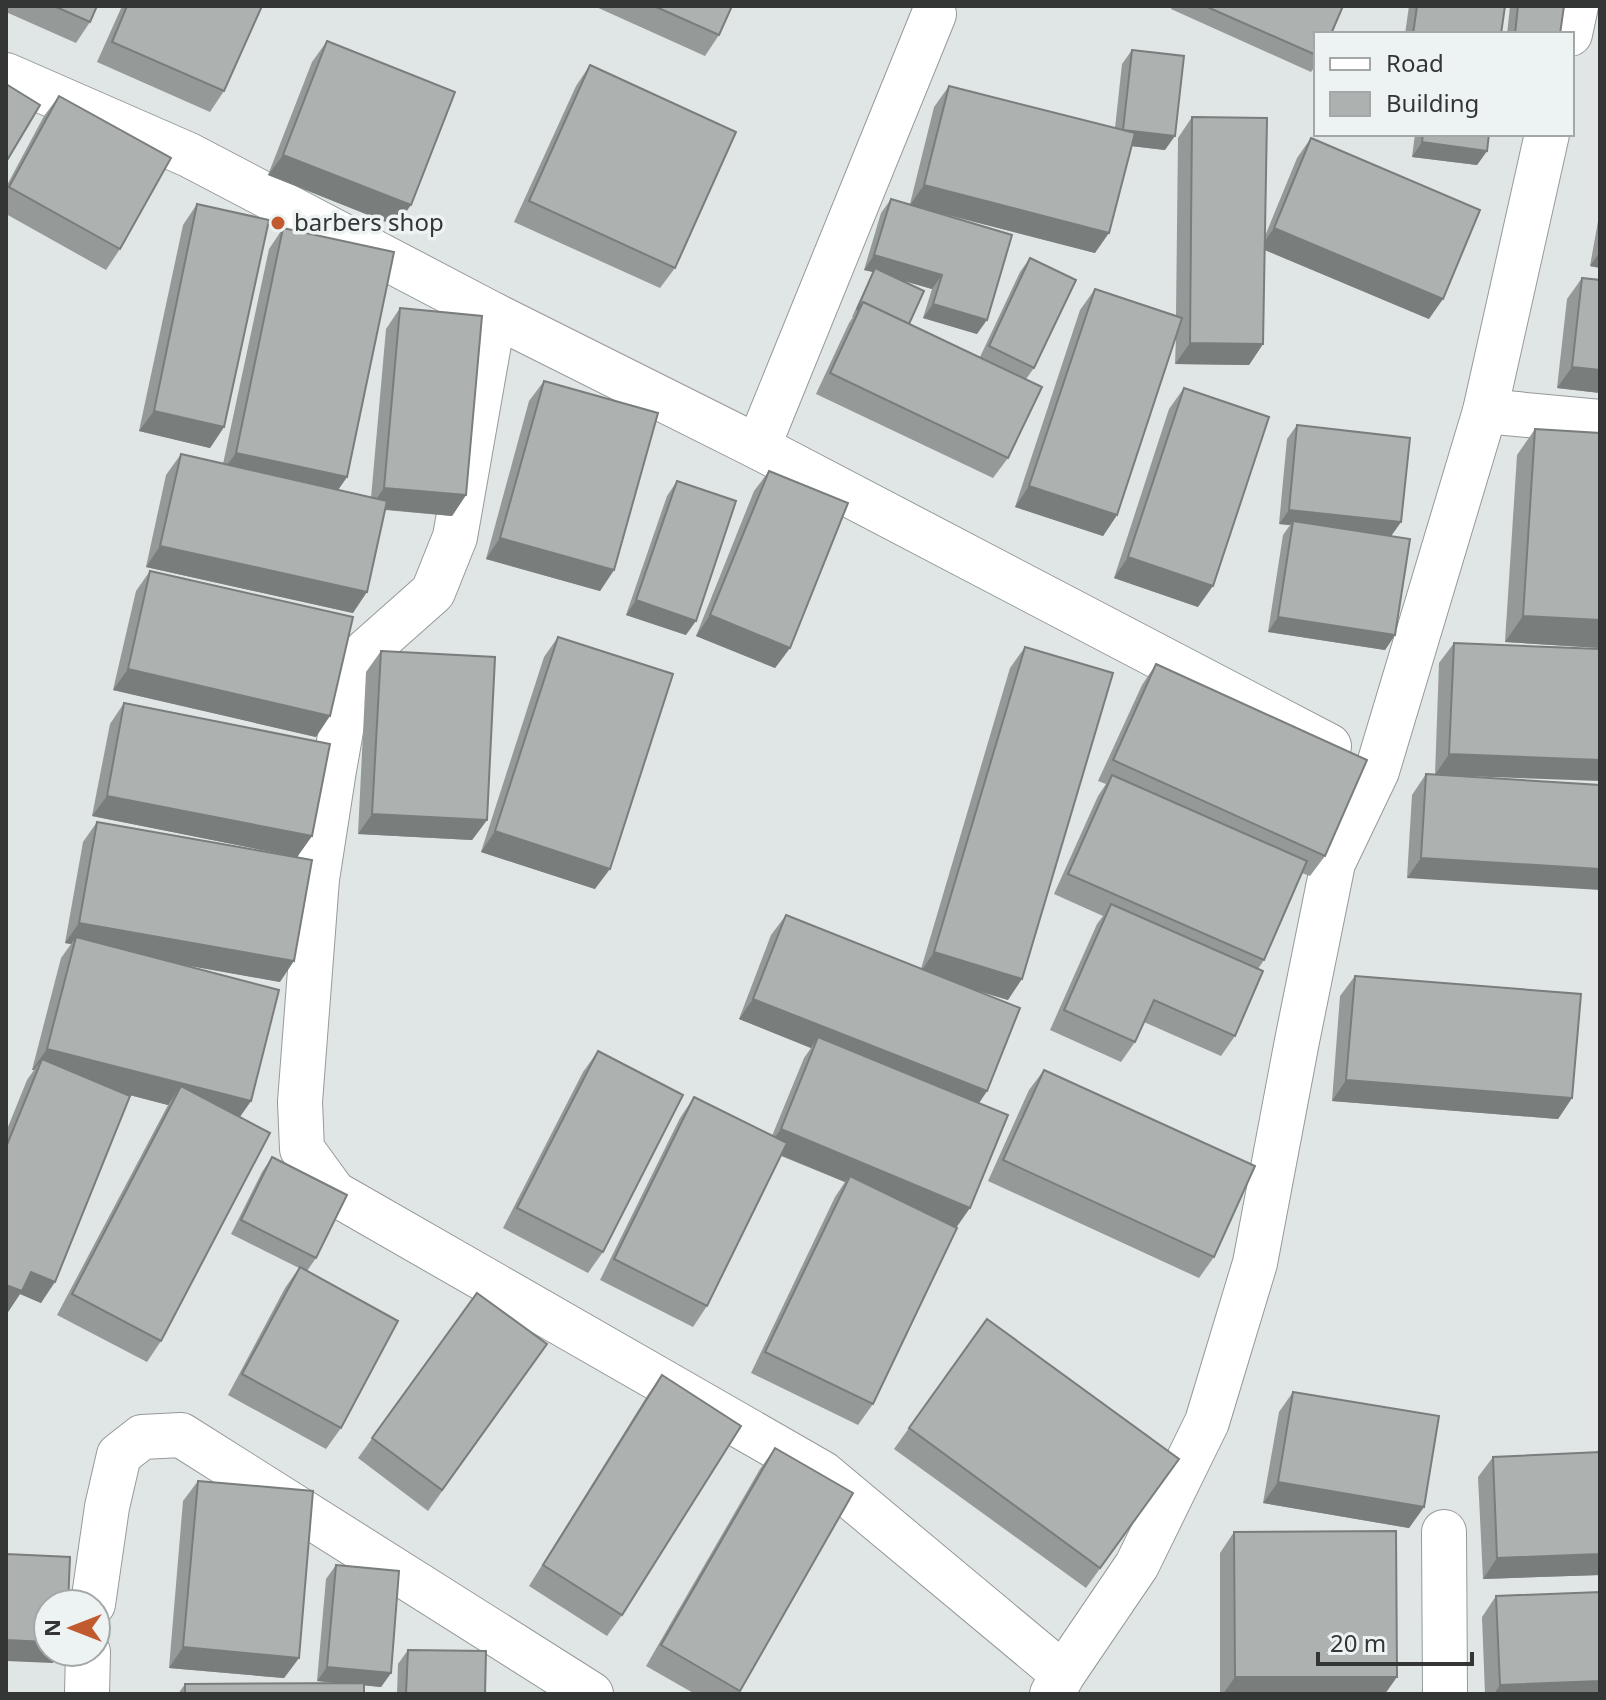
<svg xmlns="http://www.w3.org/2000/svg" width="1606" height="1700" font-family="'Noto Sans',sans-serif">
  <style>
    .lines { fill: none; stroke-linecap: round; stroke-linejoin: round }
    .minor-casing { stroke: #959a99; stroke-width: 46 }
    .minor { stroke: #fff; stroke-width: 44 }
    .wall { fill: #959998 }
    .shaded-wall { fill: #797d7c }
    .building { fill: #adb2b1; stroke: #797d7c; stroke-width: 2 }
    .poi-dot { fill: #c15a2e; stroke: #edf2f2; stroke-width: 3 }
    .labels { text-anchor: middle; stroke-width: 7; stroke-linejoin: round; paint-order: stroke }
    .poi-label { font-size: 24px; fill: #343636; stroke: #edf2f2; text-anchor: start }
  </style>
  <rect width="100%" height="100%" fill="#e0e5e5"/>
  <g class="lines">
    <g class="minor-casing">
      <g id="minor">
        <polyline points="1570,34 1576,6"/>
        <polyline points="6,75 189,155 494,315 758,447 1329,746"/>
        <polyline points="494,315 455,537 433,592 353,663 334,770 317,879 300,1102 302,1149 334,1193 822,1473 1063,1674"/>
        <polyline points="1485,411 1600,422"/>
        <polyline points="758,447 934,14"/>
        <polyline points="1444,1532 1445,1694"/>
        <polyline points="93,1604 107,1507 119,1455 142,1437 181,1435 591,1694"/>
        <polyline points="87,1694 88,1652"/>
        <polyline points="1052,1694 1063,1674 1137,1565 1207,1422 1255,1263 1297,1041 1333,863 1377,771 1485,411 1547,134"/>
      </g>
    </g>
    <use href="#minor" class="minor"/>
  </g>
  <g class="wall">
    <polygon points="6,6 97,6 90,22 76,43 6,12"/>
    <polygon points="122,6 262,6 224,91 210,112 97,62"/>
    <polygon points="594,6 732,6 719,35 705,56"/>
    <polygon points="1172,6 1343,6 1316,34 1316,65 1311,72 1171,9"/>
    <polygon points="1409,6 1505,6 1501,34 1405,34"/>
    <polygon points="1510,6 1564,6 1560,34 1507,34"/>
    <polygon points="327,41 396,226 268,175 312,62"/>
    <polygon points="1132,50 1165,150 1132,146 1095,253 939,213 977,334 923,318 932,289 900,280 909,324 980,357 1020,272 1030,258 1034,368 1026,379 1008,458 993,478 816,394 849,323 853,317 852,317 873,272 864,270 881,213 891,199 910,204 934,107 949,86 1115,128 1122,64"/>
    <polygon points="590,65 675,268 660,288 514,222 576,86"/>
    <polygon points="59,96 120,249 106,270 6,214 6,187 44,116"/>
    <polygon points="1192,117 1265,236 1297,158 1311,138 1429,319 1265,250 1263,344 1249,365 1175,364 1176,338 1117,515 1103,536 1015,507 1080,310 1095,289 1176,316 1178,138"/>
    <polygon points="1415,134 1489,134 1487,151 1477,165 1412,157"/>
    <polygon points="197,204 224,427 210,448 139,431 183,225"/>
    <polygon points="1600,210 1600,268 1590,266"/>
    <polygon points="283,228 347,477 338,490 371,498 386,329 400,308 466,495 452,516 385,510 353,613 146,567 166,475 181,454 223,464 269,249"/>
    <polygon points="1582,278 1600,280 1600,393 1557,388 1567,299"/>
    <polygon points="544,381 614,570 600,591 486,559 529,401"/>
    <polygon points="1184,388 1198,607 1114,578 1169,409"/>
    <polygon points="1297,425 1401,522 1391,536 1395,635 1385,650 1268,632 1283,535 1290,525 1279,524 1287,439"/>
    <polygon points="1535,429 1600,648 1505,642 1517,455"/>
    <polygon points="769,471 790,648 775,668 696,636 754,491"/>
    <polygon points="677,481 686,635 626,615 667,496"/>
    <polygon points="150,571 316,737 113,690 136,591"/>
    <polygon points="558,637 595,889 481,852 544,657"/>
    <polygon points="1454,643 1600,649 1435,775 1439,663"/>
    <polygon points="1025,647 1008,1000 969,988 987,1091 979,1103 956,1228 873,1404 858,1425 751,1373 835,1197 845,1182 781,1156 707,1306 693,1327 600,1280 680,1118 694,1097 772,1136 804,1058 811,1048 739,1019 771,935 786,915 921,969 1010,668"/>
    <polygon points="381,651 487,820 472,840 358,834 366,672"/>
    <polygon points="1156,664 1325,856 1310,876 1302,873 1264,960 1258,969 1235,1036 1221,1056 1144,1022 1135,1042 1121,1062 1050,1030 1097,924 1103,916 1054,894 1098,796 1106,784 1098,781 1142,685"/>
    <polygon points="124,703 312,836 297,857 92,816 110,724"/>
    <polygon points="1426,774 1600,785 1407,878 1412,795"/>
    <polygon points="97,822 280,982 174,963 251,1101 240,1117 161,1341 147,1362 57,1315 168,1105 122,1093 41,1303 20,1294 8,1312 6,1311 6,1132 27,1080 34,1070 32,1070 61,958 71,944 65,943 83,842"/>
    <polygon points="1355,976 1572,1098 1558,1119 1332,1101 1340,996"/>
    <polygon points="598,1051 603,1252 588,1273 503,1228 583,1072"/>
    <polygon points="1044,1070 1214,1257 1199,1278 988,1181 1029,1090"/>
    <polygon points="272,1157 316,1258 307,1271 341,1428 326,1449 228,1395 285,1288 299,1268 231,1234 262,1172"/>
    <polygon points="477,1293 547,1344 428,1511 358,1458"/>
    <polygon points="987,1319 1179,1459 1086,1588 894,1449"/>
    <polygon points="662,1375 622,1615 607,1636 529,1586 647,1396"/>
    <polygon points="1293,1392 1424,1507 1409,1528 1263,1503 1279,1412"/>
    <polygon points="775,1448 853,1493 738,1694 695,1694 646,1666 760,1469"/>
    <polygon points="1600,1452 1600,1575 1483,1579 1478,1477 1493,1457"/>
    <polygon points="198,1481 299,1658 284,1678 169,1668 183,1501"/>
    <polygon points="1234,1532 1385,1694 1220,1694 1220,1553"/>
    <polygon points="336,1565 391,1673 381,1687 364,1685 364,1694 178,1694 185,1684 337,1683 317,1681 326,1579"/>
    <polygon points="1496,1596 1600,1694 1485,1694 1482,1617"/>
    <polygon points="408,1650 485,1694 397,1694 398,1664"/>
  </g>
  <g class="shaded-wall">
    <polygon points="1123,130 1175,136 1165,150 1113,144"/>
    <polygon points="1422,142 1487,151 1477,165 1412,157"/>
    <polygon points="283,155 411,205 396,226 268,175"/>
    <polygon points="924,185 1109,233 1095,253 910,205"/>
    <polygon points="1274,228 1443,299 1429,319 1260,248"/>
    <polygon points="1600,252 1600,268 1590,266"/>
    <polygon points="874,255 942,275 932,289 874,272 875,268 873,272 864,270"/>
    <polygon points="933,304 987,320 977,334 923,318"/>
    <polygon points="1190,343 1263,344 1249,365 1175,364"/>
    <polygon points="1572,367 1600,370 1600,393 1557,388"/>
    <polygon points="154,411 224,427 210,448 139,431"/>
    <polygon points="236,453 347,477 333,497 221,473"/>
    <polygon points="1029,486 1117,515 1103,536 1015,507"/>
    <polygon points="384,488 466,495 452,516 370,508"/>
    <polygon points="1289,510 1401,522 1391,536 1293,521 1290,525 1279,524"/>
    <polygon points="500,538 614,570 600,591 486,559"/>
    <polygon points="160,546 367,592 353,613 146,567"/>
    <polygon points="1128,557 1213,586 1198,607 1114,578"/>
    <polygon points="636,600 696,621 686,635 626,615"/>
    <polygon points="710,615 790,648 775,668 696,636"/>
    <polygon points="1523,616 1600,620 1600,648 1505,642"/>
    <polygon points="1278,617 1395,635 1385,650 1268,632"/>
    <polygon points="128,669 330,716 316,737 113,690"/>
    <polygon points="1449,754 1600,760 1600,781 1435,775"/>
    <polygon points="107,796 312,836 297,857 92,816"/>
    <polygon points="372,814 487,820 472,840 358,834"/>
    <polygon points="495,831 610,869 595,889 481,852"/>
    <polygon points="1421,858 1600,869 1600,890 1407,878"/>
    <polygon points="79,923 294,961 280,982 74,945 76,937 71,944 65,943"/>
    <polygon points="934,952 1022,979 1008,1000 920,973"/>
    <polygon points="753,999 987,1091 973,1112 818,1037 811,1048 739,1019"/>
    <polygon points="47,1049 251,1101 236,1122 181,1086 168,1105 37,1071 42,1059 34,1070 32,1070"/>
    <polygon points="1346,1080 1572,1098 1558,1119 1332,1101"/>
    <polygon points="781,1129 970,1208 956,1228 850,1176 845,1182 766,1149"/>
    <polygon points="31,1272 55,1282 41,1303 20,1294 8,1312 6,1311 6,1285"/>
    <polygon points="1278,1482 1424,1507 1409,1528 1263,1503"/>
    <polygon points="1600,1554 1600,1575 1483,1579 1497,1558"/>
    <polygon points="6,1640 48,1642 48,1652 60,1652 53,1663 6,1661"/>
    <polygon points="183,1647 299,1658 284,1678 169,1668"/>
    <polygon points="327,1667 391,1673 381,1687 317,1681"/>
    <polygon points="1235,1677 1397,1677 1385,1694 1223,1694"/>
    <polygon points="1600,1681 1600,1694 1494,1694 1500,1685"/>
  </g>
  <g class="building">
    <polygon points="54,6 97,6 90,22"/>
    <polygon points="127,6 262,6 224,91 112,42"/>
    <polygon points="654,6 732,6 719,35"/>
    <polygon points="1205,6 1343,6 1331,34 1316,34 1316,55"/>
    <polygon points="1417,6 1505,6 1501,34 1413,34"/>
    <polygon points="1518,6 1564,6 1560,34 1515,34"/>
    <polygon points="327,41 455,92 411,205 283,155"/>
    <polygon points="1132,50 1184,56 1175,136 1123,130"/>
    <polygon points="590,65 736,132 675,268 529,201"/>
    <polygon points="6,84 40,105 6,162"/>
    <polygon points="949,86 1135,133 1109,233 924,185"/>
    <polygon points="59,96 171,158 120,249 9,187"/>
    <polygon points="1192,117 1267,118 1263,344 1190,343"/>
    <polygon points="1423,134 1489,134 1487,151 1422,142"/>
    <polygon points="1311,138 1480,210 1443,299 1274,228"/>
    <polygon points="891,199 1012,235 987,320 933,304 942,275 874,255"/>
    <polygon points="197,204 269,220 224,427 154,411"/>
    <polygon points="283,228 394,252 347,477 236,453"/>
    <polygon points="1030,258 1076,280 1034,368 989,346"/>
    <polygon points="875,268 924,291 909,324 863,302 858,310 857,309"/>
    <polygon points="1582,278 1600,280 1600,370 1572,367"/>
    <polygon points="1095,289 1182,318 1117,515 1029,486"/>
    <polygon points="863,302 1042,387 1008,458 830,373"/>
    <polygon points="400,308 482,316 466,495 384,488"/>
    <polygon points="544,381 658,413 614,570 500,538"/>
    <polygon points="1184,388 1269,417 1213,586 1128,557"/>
    <polygon points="1297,425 1410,438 1401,522 1289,510"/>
    <polygon points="1535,429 1600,433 1600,620 1523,616"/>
    <polygon points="181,454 387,501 367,592 160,546"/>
    <polygon points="769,471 848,503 790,648 710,615"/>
    <polygon points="677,481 736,501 696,621 636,600"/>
    <polygon points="1293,521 1410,539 1395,635 1278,617"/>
    <polygon points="150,571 353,617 330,716 128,669"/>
    <polygon points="558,637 673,674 610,869 495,831"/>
    <polygon points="1454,643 1600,649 1600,760 1449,754"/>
    <polygon points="1025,647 1113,673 1022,979 934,952"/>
    <polygon points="381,651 495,657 487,820 372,814"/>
    <polygon points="1156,664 1367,760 1325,856 1113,760"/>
    <polygon points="124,703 330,744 312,836 107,796"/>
    <polygon points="1426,774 1600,785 1600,869 1421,858"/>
    <polygon points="1112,775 1307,861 1264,960 1068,874"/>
    <polygon points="97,822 312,860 294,961 79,923"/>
    <polygon points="1111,904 1263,971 1235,1036 1154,1000 1135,1042 1064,1010"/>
    <polygon points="786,915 1020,1008 987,1091 753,999"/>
    <polygon points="76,937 279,990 251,1101 47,1049"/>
    <polygon points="1355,976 1581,994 1572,1098 1346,1080"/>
    <polygon points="818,1037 1008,1115 970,1208 781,1129"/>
    <polygon points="598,1051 683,1095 603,1252 517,1208"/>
    <polygon points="42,1059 130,1096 55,1282 31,1272 22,1291 6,1285 6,1147"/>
    <polygon points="1044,1070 1255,1166 1214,1257 1003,1160"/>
    <polygon points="181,1086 270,1133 161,1341 72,1294"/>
    <polygon points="694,1097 787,1143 707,1306 614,1259"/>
    <polygon points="272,1157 347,1195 316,1258 241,1220"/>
    <polygon points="850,1176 957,1228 873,1404 765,1352"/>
    <polygon points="300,1267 398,1321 341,1428 242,1374"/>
    <polygon points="477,1293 547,1344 442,1490 372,1438"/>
    <polygon points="987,1319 1179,1459 1100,1568 909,1428"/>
    <polygon points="662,1375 741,1426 622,1615 543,1565"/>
    <polygon points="1293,1392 1439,1416 1424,1507 1278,1482"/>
    <polygon points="775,1448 853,1493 740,1691 661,1645"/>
    <polygon points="1600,1452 1600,1554 1497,1558 1493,1457"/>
    <polygon points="198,1481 313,1491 299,1658 183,1647"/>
    <polygon points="1396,1531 1397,1677 1235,1677 1234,1532"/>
    <polygon points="6,1554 70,1557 68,1604 48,1604 48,1642 6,1640"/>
    <polygon points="336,1565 399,1571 391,1673 327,1667"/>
    <polygon points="1600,1592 1600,1681 1500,1685 1496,1596"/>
    <polygon points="408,1650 486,1651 485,1694 406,1694"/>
    <polygon points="364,1683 364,1694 185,1694 185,1684"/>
  </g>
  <circle class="poi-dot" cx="278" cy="223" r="8"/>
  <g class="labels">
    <g class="poi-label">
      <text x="294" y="231">barbers shop</text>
    </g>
  </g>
  <rect width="1606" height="1700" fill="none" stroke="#343636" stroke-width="16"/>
  <rect x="1314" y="32" width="260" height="104" fill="#edf2f2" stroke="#a3a7a7" stroke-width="2"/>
  <rect x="1330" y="58" width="40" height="12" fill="#ffffff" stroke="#a3a7a7" stroke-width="2"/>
  <text x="1386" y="72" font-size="24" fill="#343636">Road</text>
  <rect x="1330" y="92" width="40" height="24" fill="#adb2b1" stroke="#a3a7a7" stroke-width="2"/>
  <text x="1386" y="112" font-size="24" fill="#343636">Building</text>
  <g transform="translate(72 1628) rotate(270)"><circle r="38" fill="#edf2f2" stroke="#a3a7a7" stroke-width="2"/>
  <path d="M0-6L14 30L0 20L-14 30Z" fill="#c15a2e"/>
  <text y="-12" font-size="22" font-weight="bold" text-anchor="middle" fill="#343636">N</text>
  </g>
  <path d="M1318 1652v12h154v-12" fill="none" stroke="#343636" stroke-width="4"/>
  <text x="1330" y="1652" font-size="24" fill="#343636" stroke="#edf2f2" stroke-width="6" paint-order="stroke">20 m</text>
</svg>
